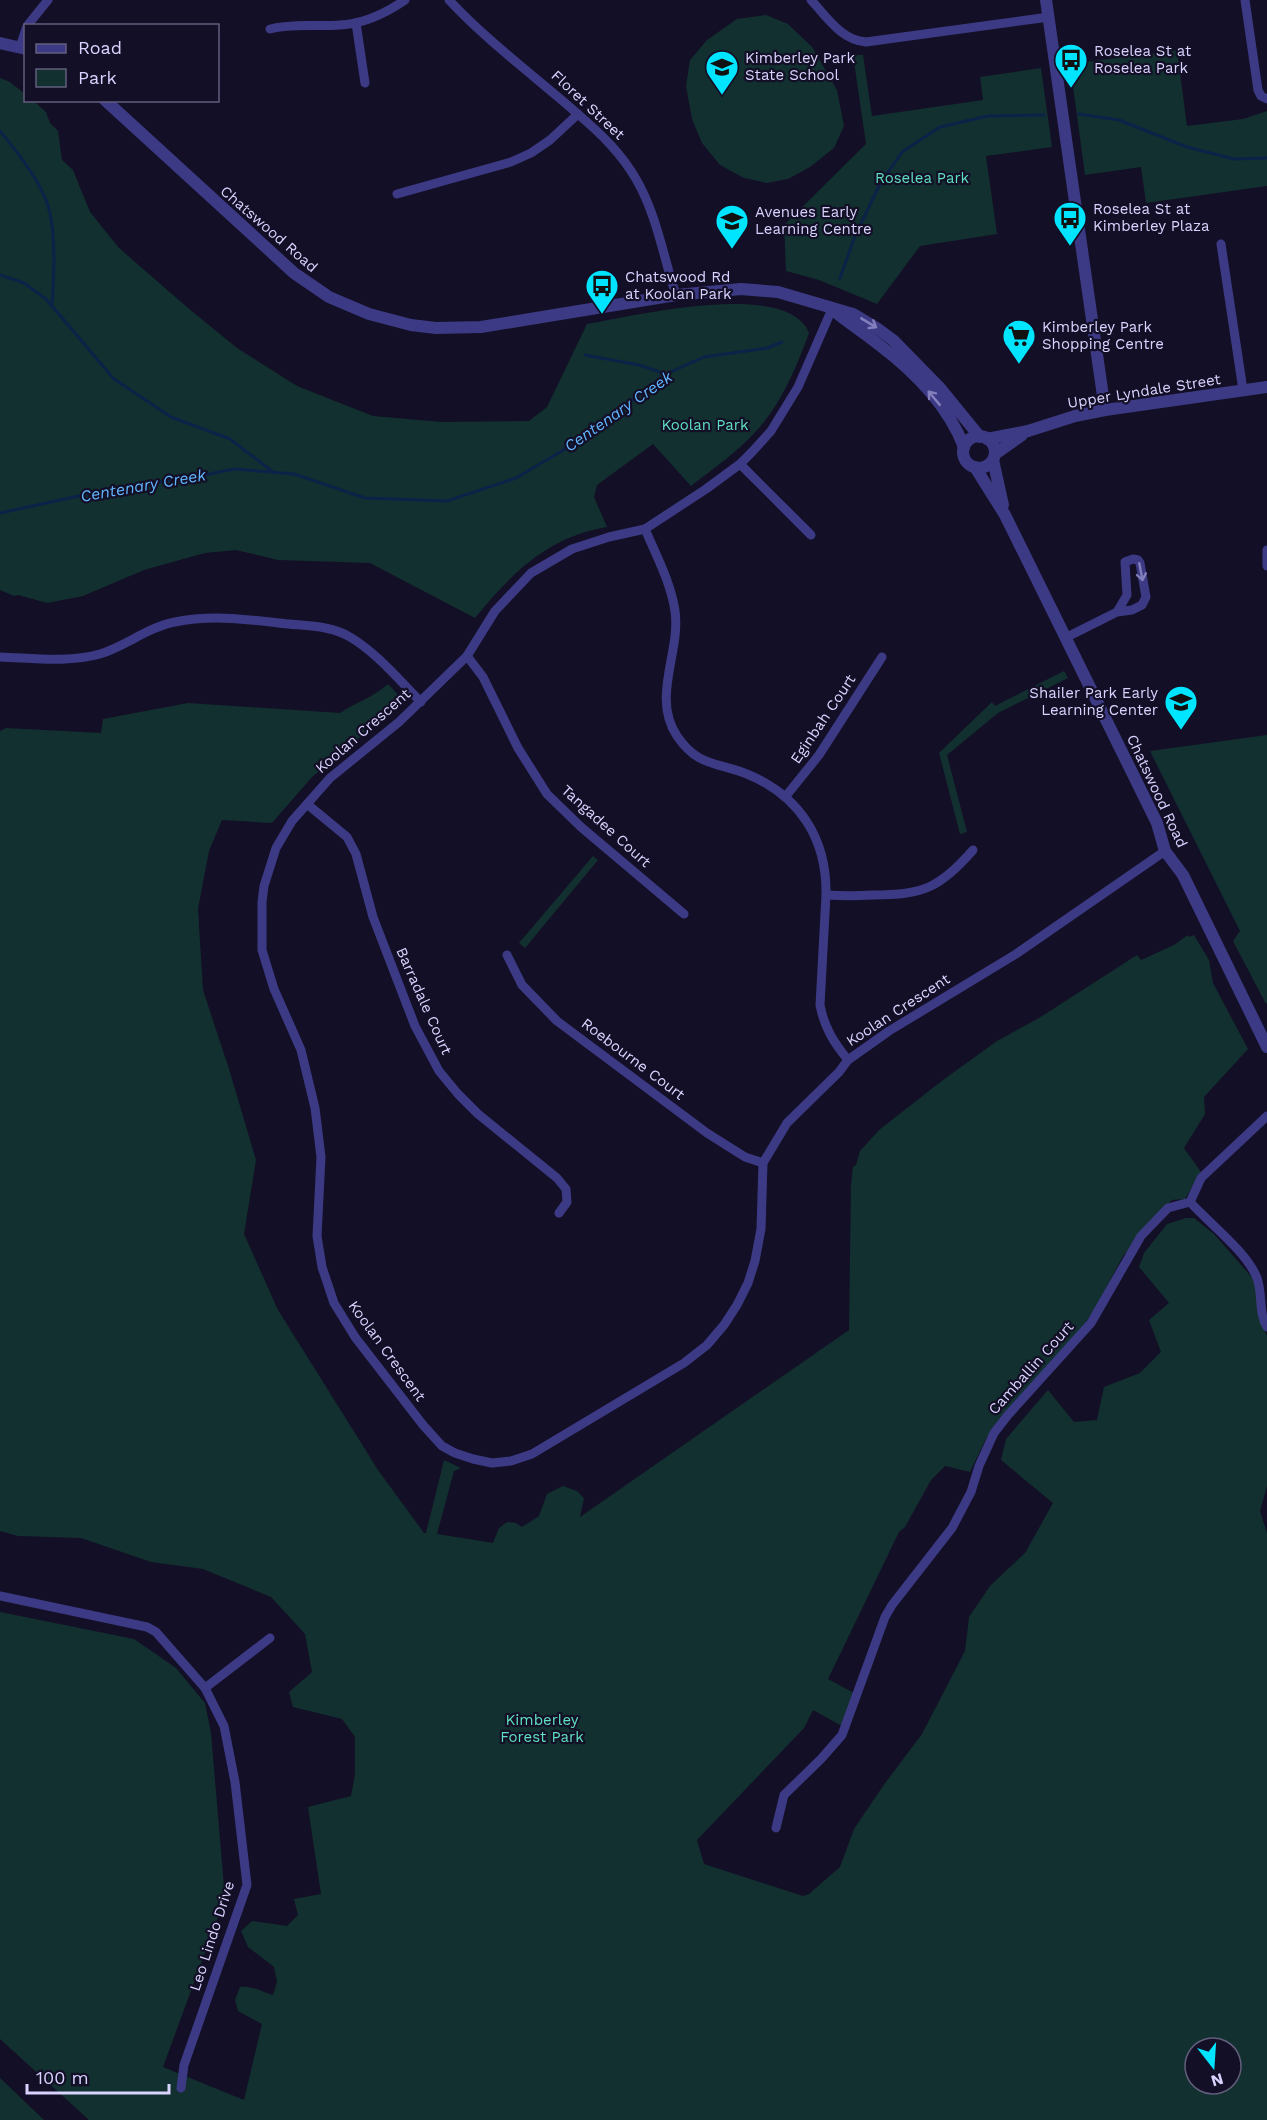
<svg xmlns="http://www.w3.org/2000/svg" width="1267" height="2120" font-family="'Work Sans',sans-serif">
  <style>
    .green { fill: #12302f; fill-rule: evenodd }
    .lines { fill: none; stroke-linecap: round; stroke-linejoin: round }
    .stream { stroke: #0c2248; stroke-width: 3 }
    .minor { stroke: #3d3a85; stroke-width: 9 }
    .tertiary { stroke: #3d3a85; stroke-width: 12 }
    .oneway { stroke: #837fbc }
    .labels { text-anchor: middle; stroke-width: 4.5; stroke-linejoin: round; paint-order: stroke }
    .poi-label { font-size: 15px; fill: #d9d4ff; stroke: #130f26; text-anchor: start }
    .street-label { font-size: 15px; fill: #d9d4ff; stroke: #130f26 }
    .park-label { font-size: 15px; fill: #5fe0c0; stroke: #130f26 }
    .water-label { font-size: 16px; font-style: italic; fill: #62b6ff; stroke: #130f26 }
  </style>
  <rect width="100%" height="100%" fill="#130f26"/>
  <g class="green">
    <polygon points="766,15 788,24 812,47 837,90 844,126 834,148 810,167 788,179 767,183 744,178 720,165 702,143 692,119 686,86 690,60 707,40 737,19"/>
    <polygon points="1177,50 1187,126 1243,119 1267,111 1267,186 1146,203 1141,167 1085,175 1070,64"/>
    <polygon points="853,55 863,55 872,116 983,100 980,77 1041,68 1052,147 986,156 997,234 920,246 877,304 819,280 786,271 784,225 866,144"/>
    <path d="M0,78l10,4 15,12 1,6 8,1 12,11 4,11 8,8 4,29 11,10 17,42 29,36 69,60 49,40 60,38 76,30 69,6 87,-1 18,-14 40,-83c43,-7 201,-46 222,9 -12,33 -27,69 -50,95 -20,23 -45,40 -68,58l-38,-42 -56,41 -3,12 13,30c-60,10 -96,47 -132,91l-105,-55 -92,-3 -42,-10 -31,3 -61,17 -61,26 -36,7 -29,-8 -4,1 -14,-6z"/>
    <polygon points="1064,671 1068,678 998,713 947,755 967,832 960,834 939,753 992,702 995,706"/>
    <path d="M388,684l13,14 -1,6 -88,73 -40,46 -50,-3 -13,31 -11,58 5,81 26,79 27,91 -12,74 34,76 100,160 46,63h2l18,-73 17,8 -7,3 -17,63 56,9 6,-15 8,-6 9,1 6,4 17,-11 8,-22 16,-8 14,5 7,7 -4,19 269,-187 2,-146 2,-17 3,-2 4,-14 19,-21 64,-50 54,-39 42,-23 98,-63 4,5 33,-15 14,-10 1,2 5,-2 15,25 4,23 35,66 -44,48 1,17 -21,34 17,24 -16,27 -13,1 -3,3 -46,53 -28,53 -22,30 -61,65 -25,33 -17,35 -25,-6 -14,14 -26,47 -6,5 -71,147 26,14 -12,33 -29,-16 -9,18 -107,112 7,24 99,32 6,-2 31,-27 14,-38 29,-43 39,-52 43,-83 4,-34 21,-31 35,-33 28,-50 -52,-43 5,-21 42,-49 26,32 23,-2 7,-33 36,-14 21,-21 -12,-32 20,-17 -30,-36 5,-14 23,-29 19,-6h8l20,16 42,48 4,37 7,17v150l-7,25 7,22v587h-1178l-89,-81v-427l134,27 42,29 29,35 6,30 14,165 -62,169 81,33 18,-76 -24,-13 -3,-11 5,-13c11,-2 22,5 33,8l4,-13 -3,-15 -26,-20 -7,-16 11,-10 35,5 11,-11 -4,-16 27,-5 -13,-87 43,-11 4,-22v-37l-13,-18 -49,-12 -4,-15 23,-20 -7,-38 -34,-37 -68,-28 -52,-7 -70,-24 -63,-2 -18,-5v-800l6,-3 95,5 2,-14 85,-16 152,10c16,-11 32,-15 48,-29zM1195,2048h36v36h-36z"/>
    <polygon points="1267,735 1267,1003 1266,1004 1233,941 1240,931 1150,751"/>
    <polygon points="593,856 598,860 525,948 519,943"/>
    <polygon points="0,2078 44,2120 0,2120"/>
  </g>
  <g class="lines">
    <g class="stream">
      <polyline points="1079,114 1119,120 1187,147 1234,159 1267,158"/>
      <path d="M0,131c18,22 44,54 50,82 6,31 4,62 2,93"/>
      <polyline points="0,275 24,283 46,299 114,379 171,417 230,439 273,472"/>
      <polyline points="840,278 855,236 880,184 902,152 940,127 988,116 1044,115"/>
      <polyline points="585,355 639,365 666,374"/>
      <polyline points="0,513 116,488 195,477 234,469 294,474 365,498 447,501 516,478 582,439 666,374 704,357 767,348 782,342"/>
    </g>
    <g class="minor">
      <path d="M449,0c39,42 87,77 130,115 22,19 42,38 57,64 21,36 27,77 40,116"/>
      <path d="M811,0c16,17 30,40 55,42l183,-25"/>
      <polyline points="1245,0 1258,90 1261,96 1267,99"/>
      <polyline points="356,23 365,83"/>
      <polyline points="27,26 48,0"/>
      <path d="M270,29c24,-6 46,-2 70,-4 24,-1 46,-12 65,-25"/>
      <polyline points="20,47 26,29"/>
      <polyline points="397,194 511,162 531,153 550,140 578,114"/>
      <polyline points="1221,244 1243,390"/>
      <polyline points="832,309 798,387 771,431 752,452 740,464 706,489 645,529 609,537 572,549 531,573 495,611 467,656 399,722 330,778 292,821 276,848 264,886 262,902 262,950 274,989 301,1050 315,1108 321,1157 317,1236 322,1267 334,1303 355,1337 423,1425 442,1446 455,1453 473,1459 492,1463 511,1461 532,1454 684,1363 707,1345 724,1325 737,1305 748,1283 755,1261 761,1229 763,1163 787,1123 839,1072 848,1060 889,1031 1016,954 1165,851"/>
      <polyline points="740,464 811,535"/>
      <path d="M645,529c11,26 26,54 30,82 6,41 -24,86 2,125 21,31 40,26 70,38 53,22 80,65 79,121l-6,110c4,22 14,38 28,55"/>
      <polyline points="1267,550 1267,566"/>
      <polyline points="1065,638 1117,612 1132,610 1142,605 1146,597 1140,563 1138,560 1133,559 1125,562 1127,595 1117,612"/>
      <polyline points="467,656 483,677 518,748 547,794 581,827 684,914"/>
      <path d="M0,657c32,1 68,6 100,-3 26,-8 48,-27 75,-32 38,-8 76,-2 113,2 21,2 44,2 62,13 27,16 49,43 71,65"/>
      <polyline points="786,796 819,755 882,657"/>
      <polyline points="307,804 347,837 356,854 373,917 415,1026 439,1071 458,1094 478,1114 557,1178 566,1189 567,1202 559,1213"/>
      <path d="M826,895c16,1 31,1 47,0 50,0 67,-7 100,-45"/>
      <polyline points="507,955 522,985 557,1021 707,1133 745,1157 763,1163"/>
      <path d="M1190,1202c19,21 57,50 67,76 6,16 1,34 10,49"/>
      <polyline points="0,1596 147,1627 156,1632 205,1688 224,1726 235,1782 247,1885 184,2065 181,2088"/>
      <polyline points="205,1688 270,1638"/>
      <polyline points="776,1828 784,1795 821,1759 842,1735 885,1617 892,1605 952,1528 971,1492 979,1466 994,1433 1008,1415 1091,1323 1141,1236 1168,1208 1190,1202 1201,1178 1267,1116"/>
    </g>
    <g class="tertiary">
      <polyline points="1046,0 1105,410"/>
      <polyline points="0,43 26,49"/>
      <polyline points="105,100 294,273 329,297 369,314 411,325 436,328 481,327 676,295 741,289 778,292 853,314 878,329 893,340 940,388 980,437"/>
      <path d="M833,310c14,12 30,22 45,34 36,27 70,61 86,103"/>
      <circle cx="979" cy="452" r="16"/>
      <polyline points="987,439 1028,431 1075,416 1105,410 1267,387"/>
      <polyline points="995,454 1022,435"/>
      <polyline points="993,460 1003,505"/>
      <polyline points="975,467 1005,515 1157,823 1165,851 1183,875 1267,1047"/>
    </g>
  </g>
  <defs><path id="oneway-shaft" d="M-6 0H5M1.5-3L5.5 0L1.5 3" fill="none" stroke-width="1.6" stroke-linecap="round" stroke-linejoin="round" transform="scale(1.5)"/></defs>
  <g class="oneway">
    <use href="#oneway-shaft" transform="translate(869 323) rotate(31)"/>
    <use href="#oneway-shaft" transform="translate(934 398) rotate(-130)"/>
    <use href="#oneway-shaft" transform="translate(1141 572) rotate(79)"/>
  </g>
  <defs>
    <g id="bus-pin" transform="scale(1.725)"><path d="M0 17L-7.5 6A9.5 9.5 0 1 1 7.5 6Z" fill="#00e5ff" stroke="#130f26"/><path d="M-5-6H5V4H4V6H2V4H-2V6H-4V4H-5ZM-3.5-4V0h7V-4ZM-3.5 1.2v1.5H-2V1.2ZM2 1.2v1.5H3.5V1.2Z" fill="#111"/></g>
    <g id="school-pin" transform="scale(1.725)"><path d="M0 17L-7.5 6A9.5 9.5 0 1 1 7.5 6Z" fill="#00e5ff" stroke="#130f26"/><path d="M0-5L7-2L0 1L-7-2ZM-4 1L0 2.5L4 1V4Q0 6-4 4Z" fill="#111"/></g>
    <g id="supermarket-pin" transform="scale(1.725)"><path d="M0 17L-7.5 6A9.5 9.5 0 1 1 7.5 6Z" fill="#00e5ff" stroke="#130f26"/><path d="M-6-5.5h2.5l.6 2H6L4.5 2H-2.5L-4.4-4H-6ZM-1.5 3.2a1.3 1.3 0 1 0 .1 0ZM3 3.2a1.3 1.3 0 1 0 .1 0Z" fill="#111"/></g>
  </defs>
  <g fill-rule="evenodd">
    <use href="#bus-pin" x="1071" y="60"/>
    <use href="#school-pin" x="722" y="67"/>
    <use href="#bus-pin" x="1070" y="218"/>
    <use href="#school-pin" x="732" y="221"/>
    <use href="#bus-pin" x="602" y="286"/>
    <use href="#supermarket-pin" x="1019" y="336"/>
    <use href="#school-pin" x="1181" y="702"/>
  </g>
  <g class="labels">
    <g class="poi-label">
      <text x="1094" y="56">Roselea St at<tspan x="1094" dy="17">Roselea Park</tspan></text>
      <text x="745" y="63">Kimberley Park<tspan x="745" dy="17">State School</tspan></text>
      <text x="1093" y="214">Roselea St at<tspan x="1093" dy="17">Kimberley Plaza</tspan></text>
      <text x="755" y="217">Avenues Early<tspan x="755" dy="17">Learning Centre</tspan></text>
      <text x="625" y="282">Chatswood Rd<tspan x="625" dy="17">at Koolan Park</tspan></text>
      <text x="1042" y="332">Kimberley Park<tspan x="1042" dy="17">Shopping Centre</tspan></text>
      <text x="1158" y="698" text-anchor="end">Shailer Park Early<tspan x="1158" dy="17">Learning Center</tspan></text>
    </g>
    <g class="street-label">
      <text transform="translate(588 105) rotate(43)" y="5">Floret Street</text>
      <text transform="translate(269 229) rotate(41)" y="5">Chatswood Road</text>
      <text transform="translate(1144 391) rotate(-9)" y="5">Upper Lyndale Street</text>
      <text transform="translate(823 719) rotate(-56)" y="5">Eginbah Court</text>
      <text transform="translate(363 731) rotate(-41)" y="5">Koolan Crescent</text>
      <text transform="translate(1157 791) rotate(65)" y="5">Chatswood Road</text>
      <text transform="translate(606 826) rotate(42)" y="5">Tangadee Court</text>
      <text transform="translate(424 1001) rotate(66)" y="5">Barradale Court</text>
      <text transform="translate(898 1010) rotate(-33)" y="5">Koolan Crescent</text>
      <text transform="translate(633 1059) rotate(37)" y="5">Roebourne Court</text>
      <text transform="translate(387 1351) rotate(54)" y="5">Koolan Crescent</text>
      <text transform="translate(1031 1368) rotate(-48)" y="5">Camballin Court</text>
      <text transform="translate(212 1936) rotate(-72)" y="5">Leo Lindo Drive</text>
    </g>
    <g class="park-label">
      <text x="922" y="183">Roselea Park</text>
      <text x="705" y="430">Koolan Park</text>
      <text x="542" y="1725">Kimberley<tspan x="542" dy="17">Forest Park</tspan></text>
    </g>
    <g class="water-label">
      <text transform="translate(618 411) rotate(-35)" y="6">Centenary Creek</text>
      <text transform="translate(143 485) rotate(-10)" y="6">Centenary Creek</text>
    </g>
  </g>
  <rect x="24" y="24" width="195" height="78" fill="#130f26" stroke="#625e7d" stroke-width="1.5"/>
  <rect x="36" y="44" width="30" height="9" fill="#3d3a85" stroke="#625e7d" stroke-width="1.5"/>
  <text x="78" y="54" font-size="18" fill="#d9d4ff">Road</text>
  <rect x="36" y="69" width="30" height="18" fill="#12302f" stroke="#625e7d" stroke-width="1.5"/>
  <text x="78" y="84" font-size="18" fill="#d9d4ff">Park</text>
  <g transform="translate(1213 2066) rotate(163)"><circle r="28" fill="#130f26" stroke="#625e7d" stroke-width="1.5"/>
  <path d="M0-4.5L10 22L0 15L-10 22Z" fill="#00e5ff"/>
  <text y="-9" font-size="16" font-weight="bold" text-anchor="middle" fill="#d9d4ff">N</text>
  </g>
  <path d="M27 2084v9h142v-9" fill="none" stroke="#d9d4ff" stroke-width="3"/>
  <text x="36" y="2084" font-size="18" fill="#d9d4ff" stroke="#130f26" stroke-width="4.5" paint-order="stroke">100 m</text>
</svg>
